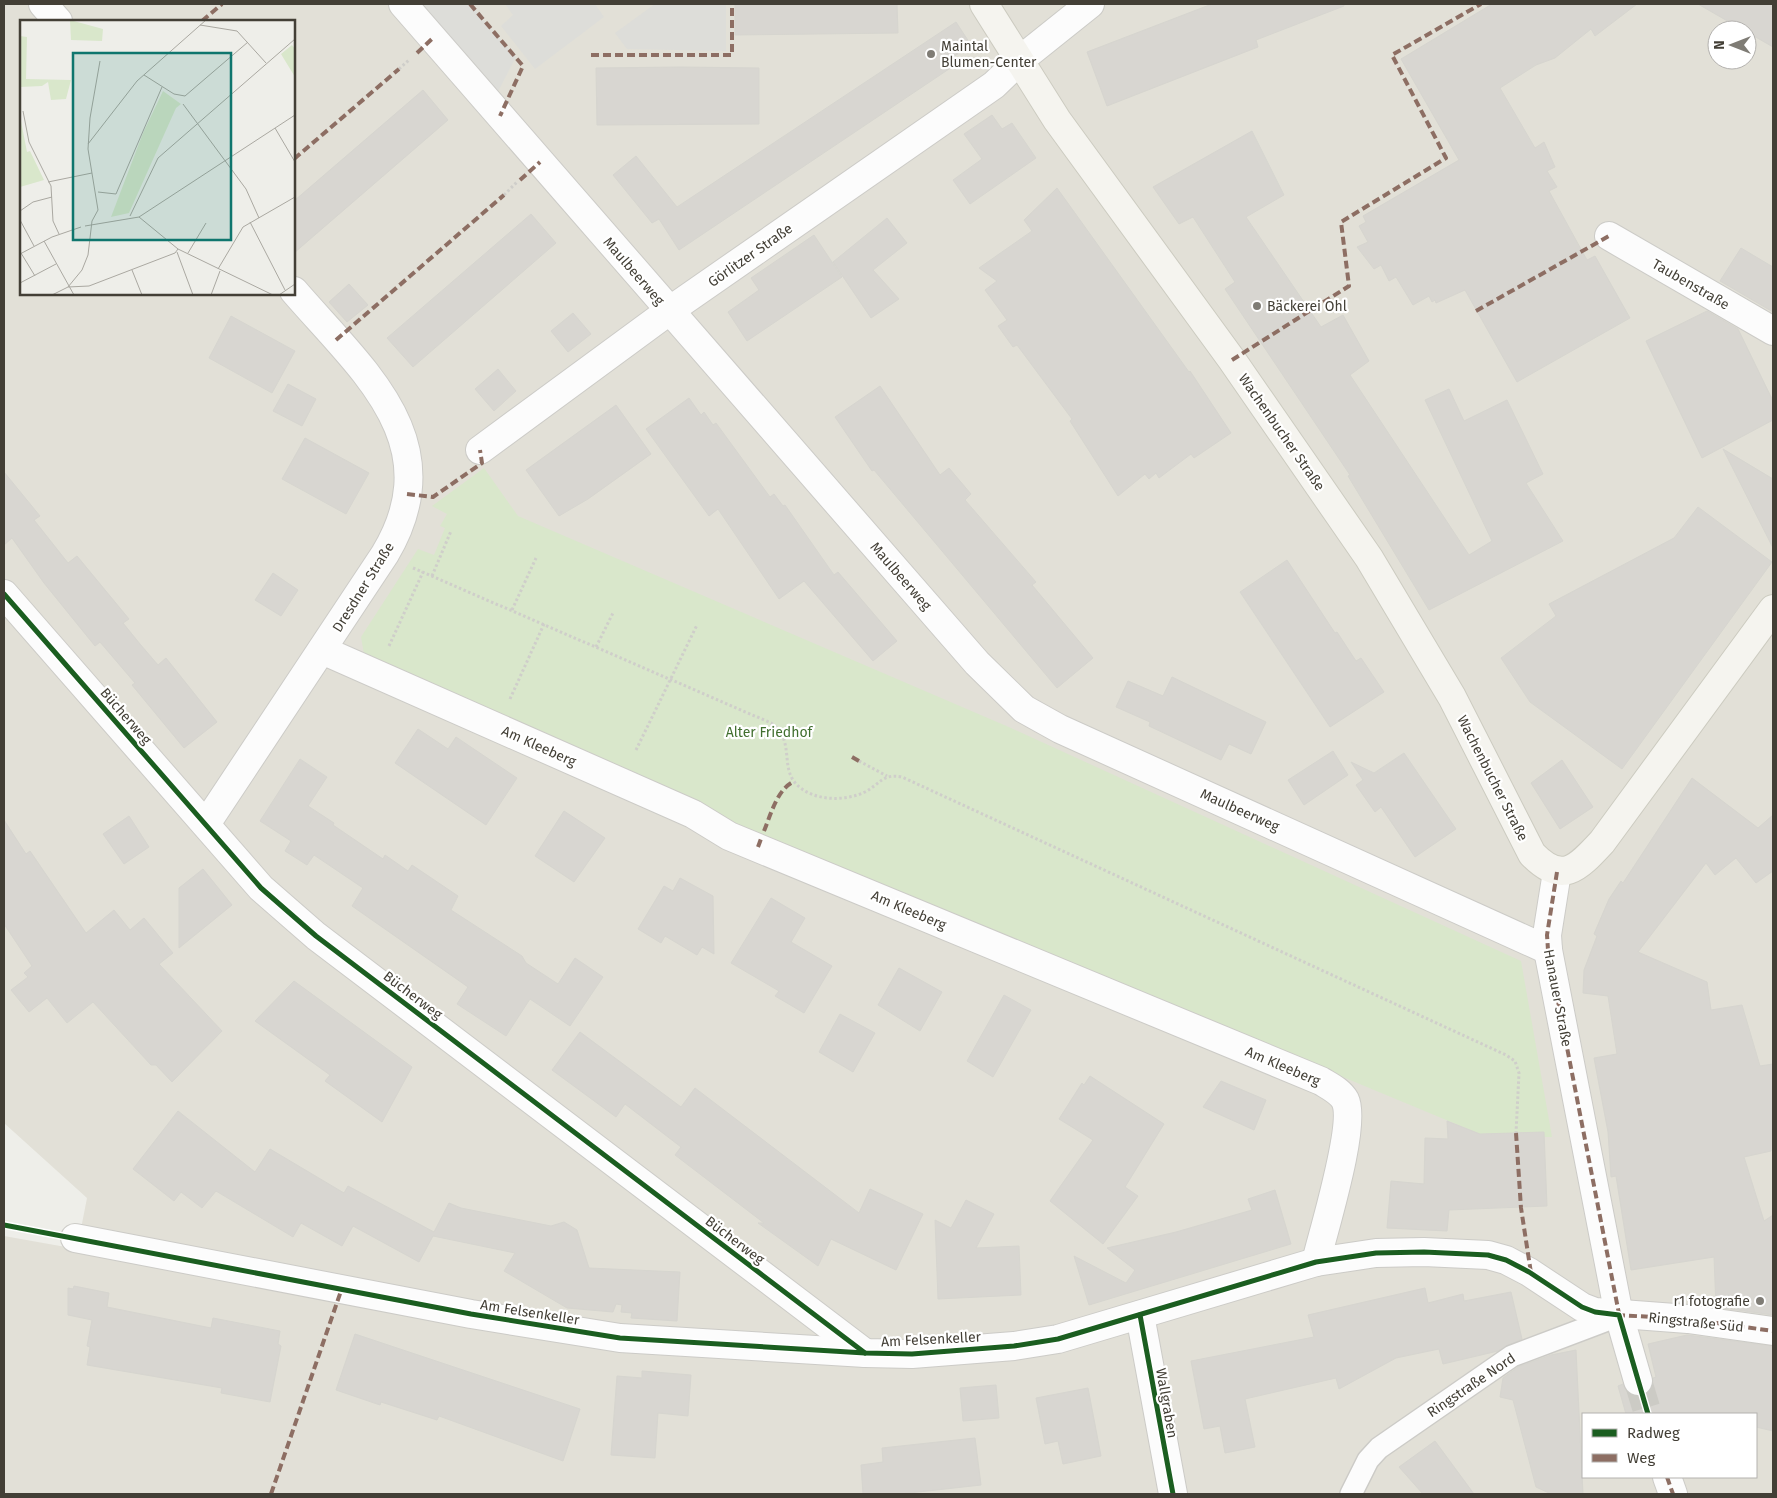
<svg xmlns="http://www.w3.org/2000/svg" width="1777" height="1498" font-family="'Fira Sans',sans-serif">
  <style>
    .residential { fill: #e2e0d7; fill-rule: evenodd }
    .green { fill: #d9e7cb }
    .parking { fill: #ddddd9 }
    .building { fill: #d8d6d1; stroke: #d6d5cf }
    .lines { fill: none; stroke-linecap: round; stroke-linejoin: round }
    .street-tunnel { stroke: #cccbc5; stroke-width: 28; stroke-dasharray: 28 14; stroke-linecap: butt }
    .lane-casing { stroke: #cccbc7; stroke-width: 24 }
    .street-casing { stroke: #cccbc7; stroke-width: 30 }
    .secondary-casing { stroke: #cccbc0; stroke-width: 30 }
    .path { stroke: #cfceca; stroke-width: 3; stroke-dasharray: 2.5 2.5; stroke-linecap: butt }
    .lane { stroke: #fcfcfc; stroke-width: 21 }
    .street { stroke: #fcfcfc; stroke-width: 28 }
    .secondary { stroke: #f5f4ef; stroke-width: 28 }
    .quiet { stroke: #8d6e63; stroke-width: 4; stroke-dasharray: 8 4; stroke-linecap: butt }
    .cycleway-casing { stroke: #fff; stroke-width: 8 }
    .cycleway { stroke: #1b5e20; stroke-width: 5 }
    .poi-dot { fill: #7f7c75; stroke: #fff; stroke-width: 2 }
    .labels { text-anchor: middle; stroke-width: 4.5; stroke-linejoin: round; paint-order: stroke }
    .poi-label { font-size: 14px; fill: #433f36; stroke: #fff; text-anchor: start }
    .street-label { font-size: 14px; fill: #433f36; stroke: #fff }
    .park-label { font-size: 14px; fill: #416f2f; stroke: #fff }
    .inset-road { fill: none; stroke: #aaa8a1; stroke-width: 1 }
    .view { fill: #0f766e; fill-opacity: 0.15; stroke: #0f766e; stroke-width: 2.5 }
    .inset-edge { fill: none; stroke: #433f36; stroke-width: 2.5 }
  </style>
  <rect width="100%" height="100%" fill="#eeeee9"/>
  <path class="residential" d="M4,4h1769v1490h-1769v-258l73,13 10,-51 -83,-75zM21,21h273v273h-273zM1717,30h30v30h-30zM1583,1414h173v63h-173z"/>
  <polygon class="green" points="484,468 518,516 1011,728 1521,961 1552,1137 1544,1137 1544,1132 1480,1134 756,833 365,660 361,637 418,549 434,555 445,528 440,526 447,514 432,506"/>
  <g class="parking">
    <polygon points="403,4 470,4 516,57 491,105"/>
    <polygon points="505,4 595,4 604,17 535,69 501,26 513,15"/>
    <polygon points="655,4 726,4 726,51 627,49 615,33"/>
  </g>
  <g class="building">
    <polygon points="735,4 897,4 898,33 735,35"/>
    <polygon points="1212,4 1344,4 1344,6 1256,40 1258,47 1107,106 1087,52"/>
    <polygon points="1492,4 1637,4 1595,36 1591,29 1555,58 1536,65 1500,88 1535,148 1544,142 1555,167 1547,171 1557,187 1549,191 1587,260 1595,256 1630,318 1517,382 1465,290 1436,303 1435,300 1432,302 1429,296 1413,305 1396,277 1389,281 1381,265 1374,269 1357,247 1368,242 1359,226 1366,222 1363,216 1459,160 1401,59"/>
    <polygon points="1698,4 1773,4 1773,47 1747,32 1747,30 1743,30"/>
    <polygon points="956,22 971,45 953,57 949,69 679,250 659,219 652,223 613,175 636,156 677,207"/>
    <polygon points="681,67 759,68 759,124 597,125 596,68"/>
    <polygon points="423,90 448,120 294,253 294,201"/>
    <polygon points="992,115 1002,129 1012,123 1036,158 970,204 953,180 982,159 964,134"/>
    <polygon points="1252,131 1284,195 1246,217 1321,327 1343,315 1369,361 1350,375 1469,555 1492,541 1425,400 1449,389 1464,421 1507,400 1543,474 1526,483 1563,541 1429,610 1348,476 1350,475 1225,289 1235,282 1193,217 1179,224 1153,187"/>
    <polygon points="1057,188 1189,372 1190,371 1231,433 1194,458 1191,454 1159,478 1156,473 1149,479 1145,474 1118,496 1070,421 1072,419 1017,345 1013,347 998,326 1007,320 985,290 997,281 979,268 1032,231 1024,220"/>
    <polygon points="531,214 556,243 413,367 387,338"/>
    <polygon points="887,218 907,243 873,270 899,299 871,318 833,262"/>
    <polygon points="814,235 842,277 747,341 728,312 759,290 751,278"/>
    <polygon points="1741,248 1773,267 1773,312 1720,281"/>
    <polygon points="349,284 368,305 347,322 329,302"/>
    <polygon points="1707,311 1738,329 1773,401 1773,420 1702,458 1646,341"/>
    <polygon points="573,313 591,334 568,352 551,331"/>
    <polygon points="231,316 295,351 272,393 209,358"/>
    <polygon points="498,369 516,391 494,411 475,389"/>
    <polygon points="288,384 316,399 302,426 273,411"/>
    <polygon points="880,386 940,475 949,468 971,494 965,500 1036,582 1032,585 1093,658 1057,688 874,470 872,471 835,417"/>
    <polygon points="689,398 701,415 704,412 713,425 716,423 770,497 774,494 783,506 785,505 834,575 838,572 897,641 873,661 804,581 779,599 718,509 709,516 646,429"/>
    <polygon points="616,405 651,454 588,499 559,516 526,470"/>
    <polygon points="305,438 369,473 346,514 282,479"/>
    <polygon points="1723,449 1773,479 1773,548"/>
    <polygon points="4,472 40,516 34,520 68,563 77,556 129,619 123,623 140,644 158,665 166,658 217,722 184,748 132,685 135,683 100,642 95,646 44,583 12,538 4,545"/>
    <polygon points="1698,507 1772,562 1622,769 1530,702 1501,658 1556,616 1549,604 1674,538"/>
    <polygon points="1287,560 1335,633 1337,632 1356,661 1361,658 1384,692 1330,727 1240,592"/>
    <polygon points="273,573 298,590 281,616 255,600"/>
    <polygon points="1172,677 1266,722 1251,754 1229,744 1221,760 1149,726 1150,722 1116,707 1128,681 1163,696"/>
    <polygon points="418,729 448,749 456,737 517,778 486,825 395,763"/>
    <polygon points="1333,751 1348,775 1304,805 1288,780"/>
    <polygon points="1404,753 1456,829 1415,857 1381,807 1375,812 1356,785 1363,780 1351,762 1374,773"/>
    <polygon points="300,759 327,777 308,806 334,823 333,825 383,859 385,855 408,871 412,865 458,896 451,910 522,956 526,963 558,984 575,958 603,977 570,1026 530,999 506,1036 457,1004 468,987 352,906 363,888 314,855 307,865 285,851 291,841 260,821"/>
    <polygon points="1562,760 1593,807 1560,829 1531,783"/>
    <polygon points="1692,778 1758,828 1773,815 1773,871 1756,883 1736,858 1715,875 1706,863 1638,952 1707,982 1711,1010 1742,1005 1760,1066 1773,1064 1771,1151 1744,1157 1764,1221 1773,1215 1773,1315 1716,1307 1714,1257 1631,1270 1616,1176 1611,1177 1608,1132 1594,1058 1617,1054 1608,996 1583,993 1584,970 1597,936 1594,934 1609,899 1621,881 1623,883"/>
    <polygon points="564,811 605,838 574,882 535,856"/>
    <polygon points="129,816 149,847 124,864 103,834"/>
    <polygon points="4,820 26,854 30,851 86,933 114,910 130,930 144,918 173,953 159,964 222,1031 172,1082 156,1065 151,1065 93,1002 67,1023 47,998 29,1012 11,990 28,977 24,973 32,966 4,924"/>
    <polygon points="203,869 232,905 179,948 179,888"/>
    <polygon points="680,878 713,896 714,954 702,947 697,955 665,936 661,943 638,929 664,886 673,891"/>
    <polygon points="771,898 805,918 791,942 832,966 804,1013 775,996 779,991 731,963"/>
    <polygon points="899,968 942,992 920,1031 878,1005"/>
    <polygon points="294,981 412,1067 382,1122 325,1081 330,1075 255,1021"/>
    <polygon points="1004,995 1031,1010 993,1077 967,1061"/>
    <polygon points="840,1014 875,1033 853,1072 819,1052"/>
    <polygon points="580,1032 681,1107 695,1088 859,1213 870,1189 923,1214 896,1270 831,1239 818,1266 758,1223 764,1223 675,1155 681,1147 625,1104 616,1117 552,1070"/>
    <polygon points="1090,1076 1164,1124 1125,1187 1138,1196 1103,1244 1050,1201 1093,1140 1059,1119 1082,1083 1084,1085"/>
    <polygon points="1221,1081 1266,1100 1254,1130 1203,1107"/>
    <polygon points="178,1111 255,1172 270,1149 344,1193 348,1186 434,1232 449,1203 461,1208 551,1226 564,1222 577,1230 589,1268 680,1272 677,1321 631,1318 632,1313 621,1312 622,1305 616,1304 613,1312 567,1308 504,1271 515,1253 433,1236 419,1262 353,1226 342,1246 301,1223 293,1237 216,1191 202,1208 181,1192 174,1201 133,1169"/>
    <polygon points="1447,1121 1480,1134 1544,1132 1547,1206 1449,1210 1447,1231 1387,1228 1391,1181 1424,1184 1425,1138 1448,1139"/>
    <polygon points="1275,1190 1291,1244 1089,1305 1074,1256 1126,1283 1135,1270 1107,1248 1176,1232 1252,1210 1248,1199"/>
    <polygon points="966,1200 994,1214 976,1248 1019,1246 1021,1295 938,1299 935,1220 951,1228"/>
    <polygon points="74,1286 109,1293 107,1307 211,1328 213,1318 280,1331 278,1344 281,1346 270,1402 221,1393 222,1388 87,1365 90,1347 87,1346 92,1320 68,1315 68,1288 73,1289"/>
    <polygon points="1425,1288 1428,1303 1463,1294 1464,1301 1511,1292 1522,1339 1498,1351 1443,1364 1439,1349 1396,1358 1339,1389 1336,1378 1245,1399 1255,1447 1225,1453 1220,1426 1204,1429 1191,1361 1314,1337 1308,1315"/>
    <polygon points="355,1334 580,1409 563,1461 439,1416 437,1420 381,1402 380,1405 336,1390"/>
    <polygon points="1687,1335 1773,1346 1773,1431 1756,1427 1756,1414 1626,1414 1618,1386 1623,1384 1627,1392 1634,1396 1642,1396 1650,1391 1653,1385 1653,1378 1656,1377 1648,1344"/>
    <polygon points="1576,1350 1583,1494 1551,1494 1536,1487 1513,1400 1500,1397 1503,1378 1518,1367 1551,1355"/>
    <polygon points="642,1371 691,1375 688,1416 658,1413 655,1458 611,1455 617,1376 642,1378"/>
    <polygon points="996,1385 999,1418 963,1421 960,1388"/>
    <polygon points="1088,1388 1101,1456 1063,1464 1058,1441 1045,1444 1036,1398"/>
    <polygon points="975,1438 981,1485 900,1494 863,1494 861,1465 883,1462 882,1448"/>
    <polygon points="1435,1441 1474,1494 1423,1494 1399,1467"/>
  </g>
  <g class="lines">
    <polyline class="street-tunnel" points="1638,1381 1648,1414"/>
    <g class="lane-casing">
      <polyline id="lane" points="1351,1494 1368,1460 1379,1448 1512,1356 1618,1316"/>
    </g>
    <g class="street-casing">
      <g id="street">
        <polyline points="43,4 58,21"/>
        <polyline points="403,4 977,663 1024,709 1060,729 1548,950"/>
        <polyline points="1609,236 1773,331"/>
        <polyline points="480,450 669,311 994,85 1020,60 1090,4"/>
        <polyline points="4,594 261,888 316,936 865,1353"/>
        <path d="M322,650l371,164 36,22 592,245c8,5 19,10 24,19 12,24 -22,132 -29,162"/>
        <path d="M206,824l179,-270c67,-112 -23,-184 -91,-263"/>
        <polyline points="1557,872 1547,935 1548,950 1619,1315 1638,1381"/>
        <polyline points="75,1238 471,1314 620,1338 865,1353 912,1354 1014,1346 1058,1339 1316,1262 1376,1253 1424,1252 1488,1255 1506,1260 1529,1272 1582,1307 1595,1312 1688,1319 1773,1331"/>
        <polyline points="1140,1315 1173,1494"/>
        <polyline points="1667,1477 1673,1494"/>
      </g>
    </g>
    <g class="secondary-casing">
      <path id="secondary" d="M984,4l73,116 175,240 137,198 83,139 80,157c30,31 45,15 70,-12l171,-233"/>
    </g>
    <g class="path">
      <polyline points="399,69 410,59"/>
      <polyline points="504,195 517,182"/>
      <path d="M413,568l358,155c27,19 5,48 31,66 17,12 44,12 63,3 15,-8 18,-19 37,-15l604,278 9,6 4,12 -3,60"/>
      <polyline points="432,576 451,531"/>
      <polyline points="512,610 536,558"/>
      <polyline points="389,646 423,572"/>
      <polyline points="596,647 613,613"/>
      <polyline points="510,699 544,624"/>
      <polyline points="636,750 697,625"/>
      <polyline points="859,761 887,776"/>
    </g>
    <use href="#lane" class="lane"/>
    <use href="#street" class="street"/>
    <use href="#secondary" class="secondary"/>
    <g class="quiet">
      <polyline points="470,4 523,66 500,116"/>
      <polyline points="202,21 222,4"/>
      <polyline points="417,53 433,38"/>
      <polyline points="591,55 732,55 732,4"/>
      <polyline points="294,159 399,69"/>
      <polyline points="520,180 540,162"/>
      <polyline points="1476,311 1609,236"/>
      <polyline points="336,340 504,195"/>
      <polyline points="1232,360 1349,286 1341,222 1446,158 1392,55 1481,4"/>
      <polyline points="407,494 433,497 482,463 480,450"/>
      <polyline points="852,757 859,761"/>
      <path d="M764,831c7,-17 13,-41 29,-49"/>
      <polyline points="758,847 762,836"/>
      <polyline points="1557,872 1547,935 1548,950 1620,1319"/>
      <polyline points="1516,1133 1521,1208 1531,1273"/>
      <polyline points="1617,1315 1688,1319 1773,1331"/>
      <polyline points="1667,1477 1673,1494"/>
      <polyline points="271,1494 342,1288"/>
    </g>
    <g class="cycleway-casing">
      <g id="cycleway">
        <polyline points="4,594 261,888 316,936 865,1353"/>
        <polyline points="4,1225 471,1314 620,1338 865,1353 912,1354 1014,1346 1058,1339 1316,1262 1376,1253 1424,1252 1488,1255 1506,1260 1529,1272 1582,1307 1595,1312 1619,1315 1648,1414"/>
        <polyline points="1140,1315 1173,1494"/>
      </g>
    </g>
    <use href="#cycleway" class="cycleway"/>
  </g>
  <g class="poi-dot">
    <circle cx="931" cy="54" r="5"/>
    <circle cx="1257" cy="306" r="5"/>
    <circle cx="1760" cy="1301" r="5"/>
  </g>
  <g class="labels">
    <g class="poi-label">
      <text x="941" y="51">Maintal<tspan x="941" dy="16">Blumen-Center</tspan></text>
      <text x="1267" y="311">Bäckerei Ohl</text>
      <text x="1750" y="1306" text-anchor="end">r1 fotografie</text>
    </g>
    <g class="street-label">
      <text transform="translate(750 255) rotate(-35)" y="5">Görlitzer Straße</text>
      <text transform="translate(634 271) rotate(49)" y="5">Maulbeerweg</text>
      <text transform="translate(1691 284) rotate(30)" y="5">Taubenstraße</text>
      <text transform="translate(1282 432) rotate(55)" y="5">Wachenbucher Straße</text>
      <text transform="translate(901 576) rotate(49)" y="5">Maulbeerweg</text>
      <text transform="translate(363 587) rotate(-58)" y="5">Dresdner Straße</text>
      <text transform="translate(126 716) rotate(49)" y="5">Bücherweg</text>
      <text transform="translate(539 746) rotate(24)" y="5">Am Kleeberg</text>
      <text transform="translate(1493 778) rotate(63)" y="5">Wachenbucher Straße</text>
      <text transform="translate(1240 810) rotate(24)" y="5">Maulbeerweg</text>
      <text transform="translate(909 910) rotate(23)" y="5">Am Kleeberg</text>
      <text transform="translate(413 995) rotate(37)" y="5">Bücherweg</text>
      <text transform="translate(1558 998) rotate(79)" y="5">Hanauer Straße</text>
      <text transform="translate(1283 1066) rotate(23)" y="5">Am Kleeberg</text>
      <text transform="translate(735 1240) rotate(37)" y="5">Bücherweg</text>
      <text transform="translate(530 1312) rotate(9)" y="5">Am Felsenkeller</text>
      <text transform="translate(1696 1322) rotate(6)" y="5">Ringstraße Süd</text>
      <text transform="translate(931 1339) rotate(-3)" y="5">Am Felsenkeller</text>
      <text transform="translate(1471 1385) rotate(-34)" y="5">Ringstraße Nord</text>
      <text transform="translate(1167 1403) rotate(80)" y="5">Wallgraben</text>
    </g>
    <g class="park-label">
      <text x="769" y="737">Alter Friedhof</text>
    </g>
  </g>
  <g transform="translate(20 20)">
    <rect width="275" height="275" fill="#eeeee9"/>
    <path d="M50,0l33,9 -1,12 -31,-1zM0,16l7,1 -1,42 45,1 -5,19 -15,1 -3,-18 -6,4 -22,1zM272,25l3,4v28l-14,-23zM143,71l18,13 -5,4 -47,105 -18,4 32,-84zM0,96l7,36 3,-1 14,29 -24,7z" fill="#d9e7cb"/>
    <path class="inset-road" d="M180,5l37,6 29,32M124,55l30,19 11,2 63,-54M163,84l63,85 13,29M3,91l6,31 22,44 2,35 6,13M255,108l20,34M68,124l49,-63 69,-61M28,162l44,-9M78,172l18,2 46,-107M0,191l13,-9 19,-5M110,196l28,-58 137,-119M119,197l156,-102M0,200l14,26M230,202l35,68M65,206l54,-9 39,32 95,46M24,221l30,54M157,232l16,43M1,233l14,23M168,233l18,-30M0,234l32,-17 29,-10M198,249l25,-42 52,-30M112,250l10,25M0,263l36,-19M48,267l21,-1 86,-33 3,-4M32,275l16,-8 14,-17 6,-15 4,-34 6,-11 -10,-61 2,-31 10,-57M191,275l9,-24M259,275l16,-11"/>
    <path class="view" d="M53,33h158v187h-158z"/>
    <rect width="275" height="275" class="inset-edge"/>
  </g>
  <rect width="1777" height="1498" fill="none" stroke="#433f36" stroke-width="10"/>
  <rect x="1582" y="1413" width="175" height="65" fill="#ffffff" stroke="#b4b2af"/>
  <rect x="1592" y="1429" width="25" height="8" fill="#1b5e20" stroke="#b4b2af"/>
  <text x="1627" y="1438" font-size="15" fill="#433f36">Radweg</text>
  <rect x="1592" y="1454" width="25" height="8" fill="#8d6e63" stroke="#b4b2af"/>
  <text x="1627" y="1463" font-size="15" fill="#433f36">Weg</text>
  <g transform="translate(1732 45) rotate(270)"><circle r="24" fill="#ffffff" stroke="#b4b2af"/>
  <path d="M0-4L9 19L0 12L-9 19Z" fill="#7f7c75"/>
  <text y="-8" font-size="14" font-weight="bold" text-anchor="middle" fill="#433f36">N</text>
  </g>
</svg>
